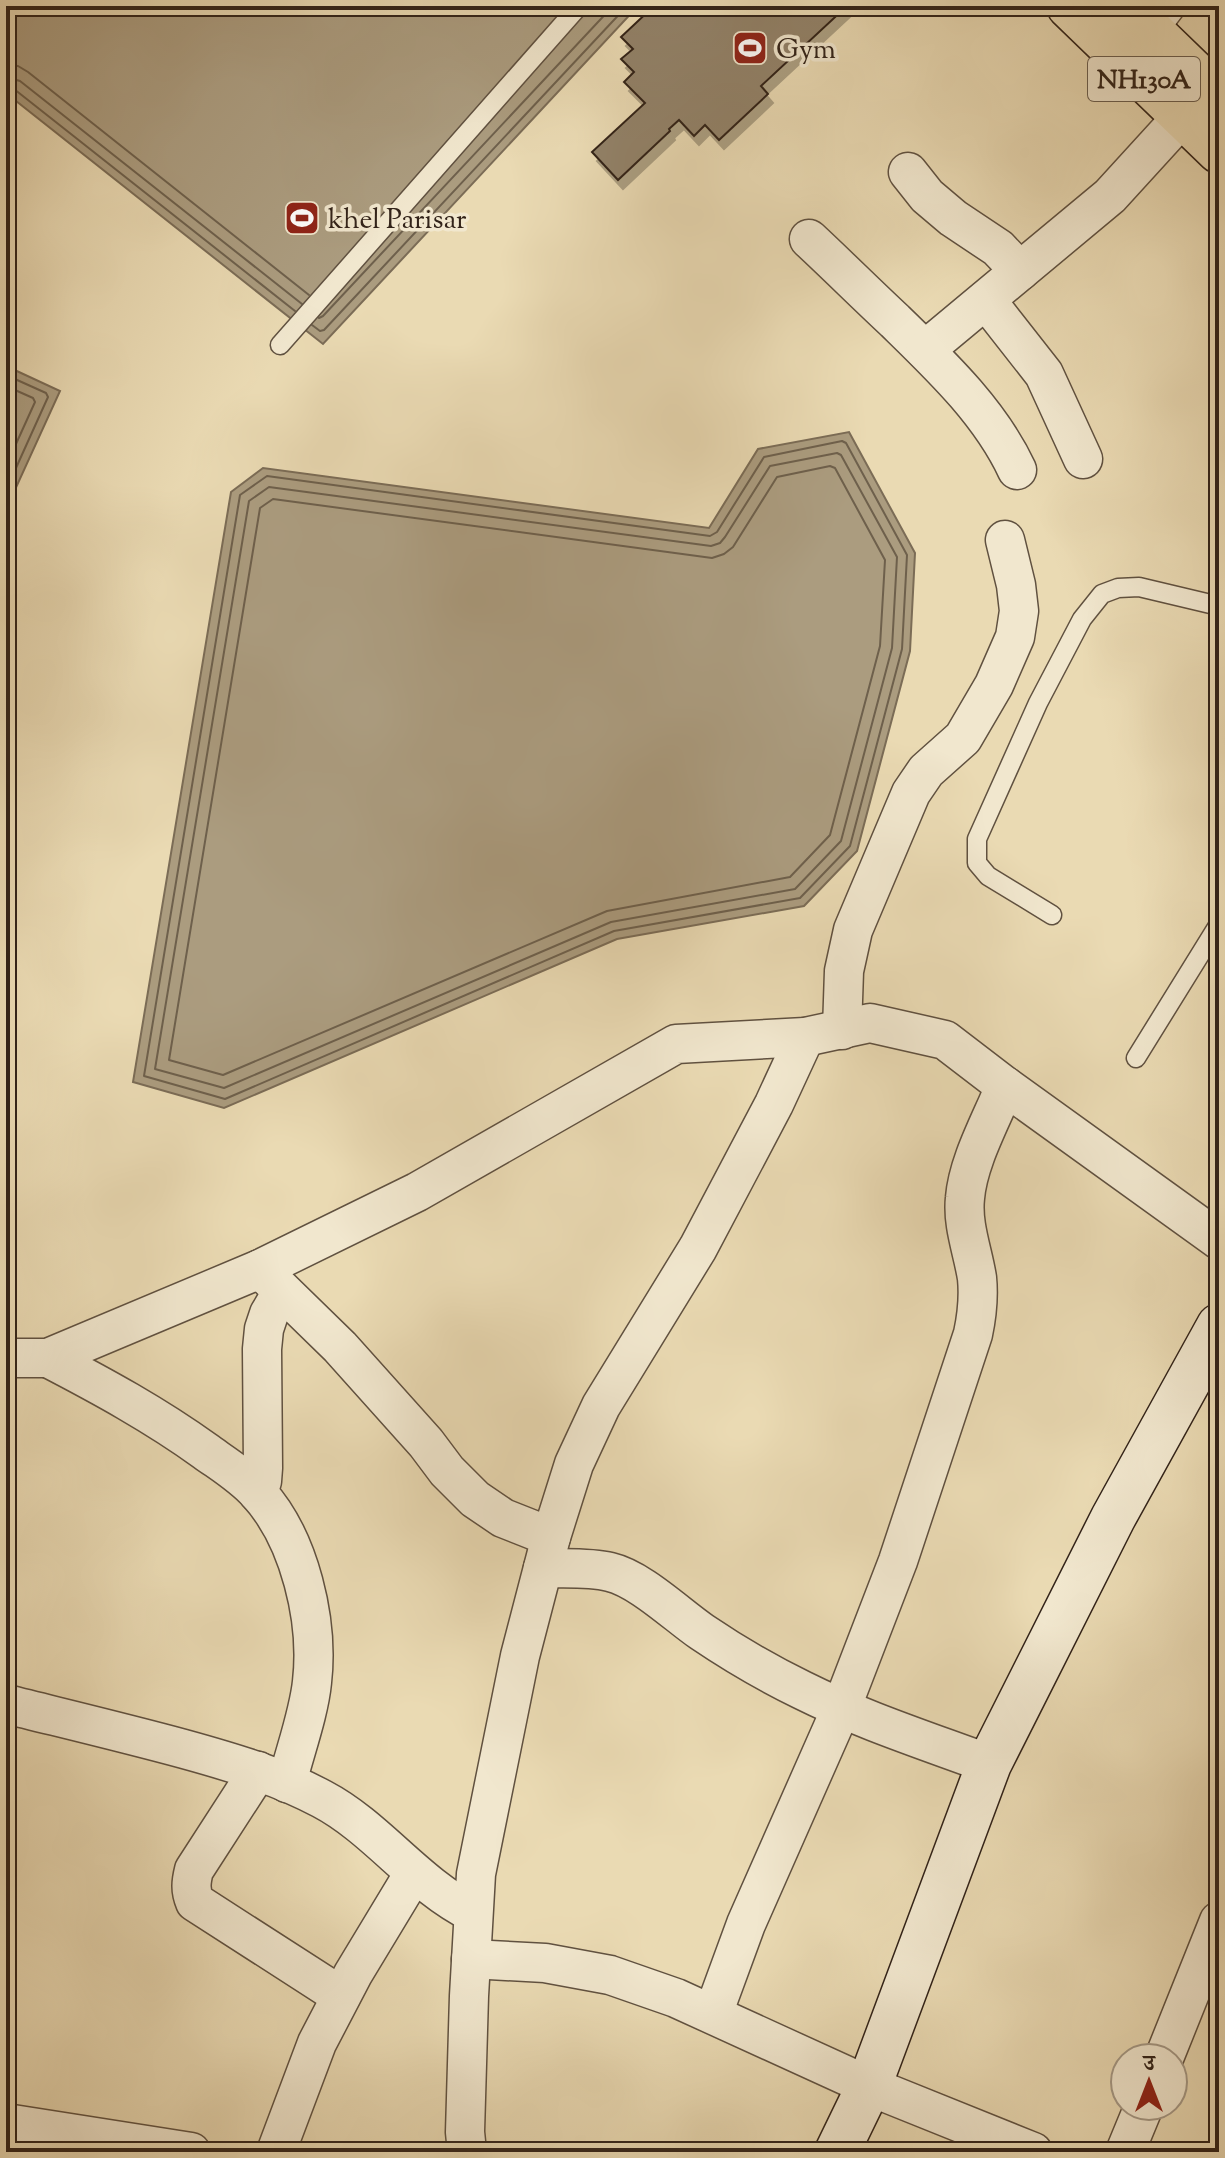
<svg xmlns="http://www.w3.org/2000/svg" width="1225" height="2158" font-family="'Sorts Mill Goudy','Noto Serif Devanagari',serif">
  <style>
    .water { fill: #ab9c7f; stroke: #7b6c56; stroke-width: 2 }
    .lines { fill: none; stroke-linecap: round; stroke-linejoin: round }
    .shore { stroke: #6e604c; stroke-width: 2 }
    .building { fill: #928269; stroke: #322319; stroke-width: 2; filter: url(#shadow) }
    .lane-casing { stroke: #605140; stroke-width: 21 }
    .street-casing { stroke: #605140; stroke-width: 41 }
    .secondary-casing { stroke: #322319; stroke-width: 47 }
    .highway-casing { stroke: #322319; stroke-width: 47 }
    .lane { stroke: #f1e7ce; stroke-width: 18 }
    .street { stroke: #f1e7ce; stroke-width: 38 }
    .secondary { stroke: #f1e7ce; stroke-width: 44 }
    .highway { stroke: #eadab3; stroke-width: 44 }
    .labels { text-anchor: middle; stroke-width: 7; stroke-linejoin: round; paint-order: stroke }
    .shield { fill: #f1e7ce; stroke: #6b5e4f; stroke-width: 2 }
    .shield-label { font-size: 26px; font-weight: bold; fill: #322319 }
    .poi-label { font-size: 28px; fill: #322319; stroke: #f1e7ce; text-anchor: start }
  </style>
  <defs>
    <filter id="shadow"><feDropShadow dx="5" dy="9" stdDeviation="0" flood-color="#0004"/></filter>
  </defs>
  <rect width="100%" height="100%" fill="#eadab3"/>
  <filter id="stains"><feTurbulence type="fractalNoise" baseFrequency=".0025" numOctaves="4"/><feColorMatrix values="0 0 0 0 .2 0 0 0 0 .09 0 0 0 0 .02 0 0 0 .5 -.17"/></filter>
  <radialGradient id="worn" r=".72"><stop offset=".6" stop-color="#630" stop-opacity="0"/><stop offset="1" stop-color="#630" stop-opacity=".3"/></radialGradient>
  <g class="water">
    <polygon points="6,6 638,6 323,344 6,93"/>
    <polygon points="6,366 60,391 14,492 6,488"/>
    <polygon points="849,432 915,553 910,651 857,851 804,906 617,939 224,1108 133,1082 231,492 263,468 709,528 758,449"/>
  </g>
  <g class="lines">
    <g class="shore">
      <polyline points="6,65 18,66 28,72 309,295"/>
      <polyline points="6,77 20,81 302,304"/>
      <polyline points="6,87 14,89 295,311"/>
      <polyline points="319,318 323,316 613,6"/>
      <polyline points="312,325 320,331 324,330 627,6"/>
      <polyline points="6,375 46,393 48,397 11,479 6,481"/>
      <polyline points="6,386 33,398 35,402 6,466"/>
      <polygon points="842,441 846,443 907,555 902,649 850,846 800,898 614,931 225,1099 144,1076 240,495 267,476 710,536 717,532 764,457"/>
      <polygon points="837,453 841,455 897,557 892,648 841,841 795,889 611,922 224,1088 155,1069 249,501 269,487 711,546 720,543 725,537 770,466"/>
      <polygon points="830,466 835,468 885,560 880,646 830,835 790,877 607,911 223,1075 169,1060 260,508 273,499 712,558 724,554 733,547 777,477"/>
    </g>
  </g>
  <polygon class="building" points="654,6 847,6 761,86 768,94 719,140 705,125 694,136 679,120 669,129 670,131 618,180 592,152 645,103 624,82 634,72 621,59 633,49 621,37"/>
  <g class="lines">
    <g class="lane-casing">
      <g id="lane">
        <polyline points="1156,35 1178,6"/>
        <polyline points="280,345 579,6"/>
        <polyline points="1052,915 988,876 977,863 977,839 1038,703 1082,619 1102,594 1118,588 1139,587 1219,606"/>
        <polyline points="1136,1058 1219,924"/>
      </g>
    </g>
    <g class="street-casing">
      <g id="street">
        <polyline points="908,172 927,196 953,218 998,248 1020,271"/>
        <path d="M809,239c29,27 57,55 86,82 45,44 95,91 122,149"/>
        <polyline points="986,300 1044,374 1083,459"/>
        <polyline points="925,350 1110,196 1183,116"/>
        <polyline points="842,1030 844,971 853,930 911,793 926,771 963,738 994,685 1015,637 1019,611 1016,585 1005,540"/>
        <polyline points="260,1269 340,1347 426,1443 447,1471 475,1499 503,1518 551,1537"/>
        <polyline points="6,1358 48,1358 260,1269 417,1192 676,1044 805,1037 870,1023 945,1040 1005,1086 1219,1240"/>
        <path d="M48,1358c54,28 107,57 157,93 18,13 38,25 53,42 42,46 61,128 54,189 -3,31 -17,69 -25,101"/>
        <polyline points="258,1493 262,1481 263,1468 262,1349 264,1329 269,1314 282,1292"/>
        <path d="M543,1568c22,1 46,-1 67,4 30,7 66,42 92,60 31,21 65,41 100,58 60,30 125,51 187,74"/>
        <path d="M6,1704c60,15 119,29 178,45 47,13 95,27 138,50 55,29 93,85 151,114"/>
        <path d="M258,1771l-64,99c-3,12 -4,20 1,32l146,94"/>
        <polyline points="471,1959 545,1963 610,1975 676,1998 869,2086 1033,2152"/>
        <path d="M713,2014l33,-90 95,-215 57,-148 75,-227c4,-19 6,-36 4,-56 -4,-26 -15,-53 -12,-80 3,-37 26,-77 40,-112"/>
        <polyline points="1164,2058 1219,1921"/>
        <polyline points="6,2123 191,2152"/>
        <polyline points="276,2152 317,2043 353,1974 414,1873"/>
        <polyline points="467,2152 465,2132 469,1996 476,1874 520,1656 551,1537 574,1464 601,1406 698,1248 774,1104 805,1037"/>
        <polyline points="1125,2152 1144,2106"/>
      </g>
    </g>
    <g class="secondary-casing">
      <polyline id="secondary" points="837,2152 869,2086 989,1764 1113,1518 1219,1326"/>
    </g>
    <g class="highway-casing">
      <g id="highway">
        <polyline points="1069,6 1219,151"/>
        <polyline points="1125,6 1219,97"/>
      </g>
    </g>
    <use href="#lane" class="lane"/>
    <use href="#street" class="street"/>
    <use href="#secondary" class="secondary"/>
    <use href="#highway" class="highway"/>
  </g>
  <defs>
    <g id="stadium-square" transform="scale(1.8)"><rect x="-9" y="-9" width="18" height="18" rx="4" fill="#8f2418" stroke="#f1e7ce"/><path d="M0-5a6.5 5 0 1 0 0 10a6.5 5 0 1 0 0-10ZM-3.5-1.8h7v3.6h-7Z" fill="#fff"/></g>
  </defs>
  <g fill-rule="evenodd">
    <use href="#stadium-square" x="750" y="48"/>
    <use href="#stadium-square" x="302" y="218"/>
  </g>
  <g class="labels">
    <rect class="shield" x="1088" y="57" width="112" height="44" rx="6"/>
    <g class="shield-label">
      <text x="1144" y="88">NH130A</text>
    </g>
    <g class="poi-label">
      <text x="776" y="58">Gym</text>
      <text x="328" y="228">khel Parisar</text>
    </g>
  </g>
  <rect width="1225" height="2158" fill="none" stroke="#eadab3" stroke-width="32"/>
  <rect x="8" y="8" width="1209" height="2142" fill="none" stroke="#322319" stroke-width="4"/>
  <rect x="16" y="16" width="1193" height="2126" fill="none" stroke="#322319" stroke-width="2"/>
  <g transform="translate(1149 2082)"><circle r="38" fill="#f1e7ce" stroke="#a59986" stroke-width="2"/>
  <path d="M0-6L14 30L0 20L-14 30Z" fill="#8f2418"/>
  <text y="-12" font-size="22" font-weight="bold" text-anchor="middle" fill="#322319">उ</text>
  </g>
  <rect width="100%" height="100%" filter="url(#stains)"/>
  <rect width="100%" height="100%" fill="url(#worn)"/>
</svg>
